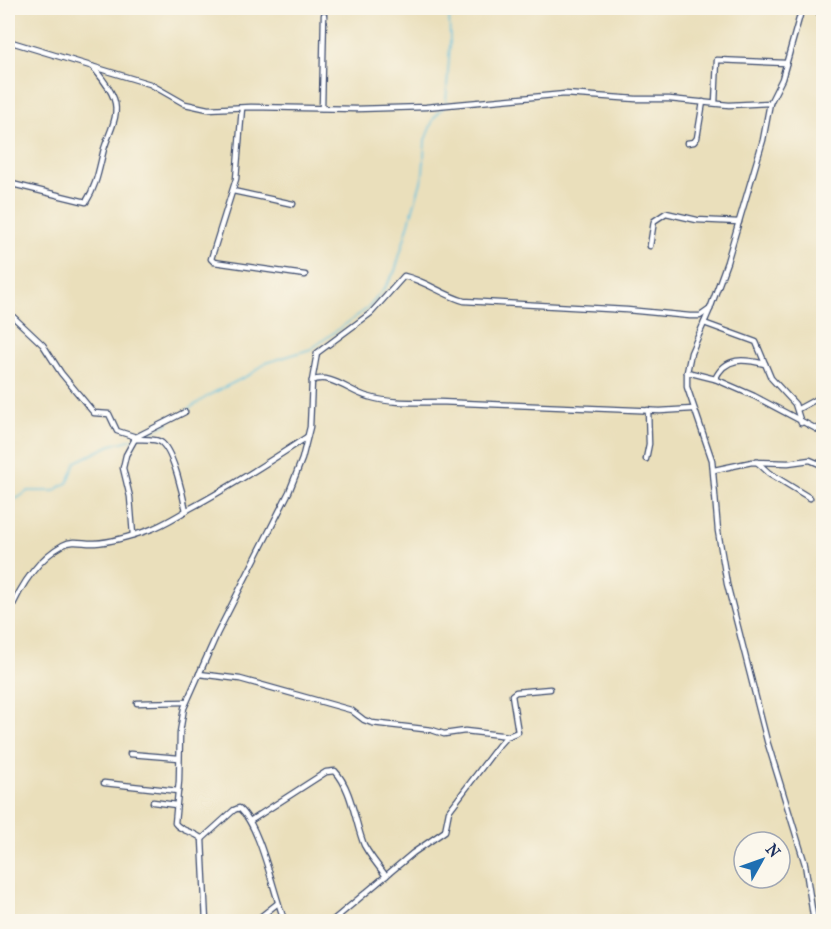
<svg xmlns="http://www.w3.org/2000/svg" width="831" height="929" font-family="'IM FELL French Canon',serif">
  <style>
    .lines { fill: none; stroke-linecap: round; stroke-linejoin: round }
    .stream { stroke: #61bfdf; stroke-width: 1.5 }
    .street-casing { stroke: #3a496c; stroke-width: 7 }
    .street { stroke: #fff; stroke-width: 4.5 }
  </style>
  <rect width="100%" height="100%" fill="#fbf7ec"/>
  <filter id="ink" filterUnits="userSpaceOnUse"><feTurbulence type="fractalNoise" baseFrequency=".0167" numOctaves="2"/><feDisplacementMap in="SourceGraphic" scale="12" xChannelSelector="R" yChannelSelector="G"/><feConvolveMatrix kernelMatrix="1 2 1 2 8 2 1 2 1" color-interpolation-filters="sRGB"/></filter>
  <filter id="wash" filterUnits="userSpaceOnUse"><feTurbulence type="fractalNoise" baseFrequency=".008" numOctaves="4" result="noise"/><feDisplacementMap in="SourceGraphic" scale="24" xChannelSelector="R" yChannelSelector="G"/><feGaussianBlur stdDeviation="1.35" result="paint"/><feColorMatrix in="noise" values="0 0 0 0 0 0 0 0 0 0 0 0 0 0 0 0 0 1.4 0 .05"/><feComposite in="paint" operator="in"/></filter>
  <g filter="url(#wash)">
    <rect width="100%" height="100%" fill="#eadfbb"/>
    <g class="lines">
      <g class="stream">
        <polyline points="446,102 450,44 449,8"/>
        <polyline points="187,410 211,394 251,374 266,363 311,349 368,308 384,289 395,271 423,175 425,140 434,118 444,106"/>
        <polyline points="146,435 168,423"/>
        <polyline points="8,500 18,498 28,491 54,491 68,482 76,462 111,445 133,439"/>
      </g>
    </g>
  </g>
  <g filter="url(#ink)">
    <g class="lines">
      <g class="street-casing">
        <g id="street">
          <polyline points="802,8 782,79 770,103 763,140 727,262 710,309 691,353 687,372 687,387 712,460 718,531 727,584 767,741 805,864 814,922"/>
          <polyline points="816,8 824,21"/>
          <polyline points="822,8 824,10"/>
          <polyline points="8,41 150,84 185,104 208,109 251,107 356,109 426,107 565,94 636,99 669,99 729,105 770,103"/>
          <polyline points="715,103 717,60 786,63"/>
          <polyline points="242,108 236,179 211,259 214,262 305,275"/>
          <polyline points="322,108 324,15"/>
          <polyline points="687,143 694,142 697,138 703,102"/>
          <path d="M8,183l78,19c11,-17 13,-34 18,-53 5,-17 16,-33 10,-50 -4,-12 -13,-22 -21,-32"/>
          <polyline points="233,191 293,204"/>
          <polyline points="650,246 654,221 666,213 697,220 739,222"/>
          <polyline points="8,312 43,345 61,373 94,413 109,414 117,431 136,437"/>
          <polyline points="704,323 756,342 771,378 795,404 801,423"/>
          <polyline points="687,372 715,379 754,396 824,433"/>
          <path d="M715,379c11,-23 29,-20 50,-15"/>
          <path d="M312,381c18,-9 39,12 57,16 24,7 46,5 70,5l221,9 33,-2"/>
          <polyline points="798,409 824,395"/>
          <path d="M134,439c7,1 23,-1 28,4 12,11 21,52 24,68"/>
          <polyline points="646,459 649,444 648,410"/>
          <polyline points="757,462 769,473 810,498"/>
          <polyline points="714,470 752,462 788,463 810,460 824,466"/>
          <polyline points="133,535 130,497 123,468 126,455 136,437 185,412"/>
          <path d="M8,616c11,-27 29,-57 55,-71 11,-6 21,-1 32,-2 18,-1 37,-7 54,-13 14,-5 27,-13 40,-21 41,-22 80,-47 118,-72"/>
          <polyline points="199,674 240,679 351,710 364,720 372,723 432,730 444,734 465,731 509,736"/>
          <polyline points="137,703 185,702"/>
          <polyline points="130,754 179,758"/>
          <polyline points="104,783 178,791"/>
          <polyline points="153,802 176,805"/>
          <path d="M250,821l76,-49 9,-1c17,18 20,52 29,74 6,11 14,21 22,31"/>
          <path d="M202,839l32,-29 5,-2c22,18 34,85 46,114"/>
          <path d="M206,922l-4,-83c-8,-8 -21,-7 -27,-16l4,-42 1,-49 4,-24 33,-74 72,-142 13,-33 8,-32 2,-46 5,-28 54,-40 33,-37c22,5 39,19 60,25l163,9 63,6h10l10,-7"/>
          <polyline points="254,922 278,903"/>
          <polyline points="331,922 413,853 445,831 449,811 498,746 506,737 518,732 512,695 516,692 550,689"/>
        </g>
      </g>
      <use href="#street" class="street"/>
    </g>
  </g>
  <rect width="831" height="929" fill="none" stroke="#fbf7ec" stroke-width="30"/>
  <g transform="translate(762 860) rotate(50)"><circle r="28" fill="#fbf7ec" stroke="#a1a7b3" stroke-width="1.5"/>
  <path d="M0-4.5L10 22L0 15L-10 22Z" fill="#1f6fb2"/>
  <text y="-9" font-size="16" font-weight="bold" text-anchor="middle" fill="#1b2f5e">N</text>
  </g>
</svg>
